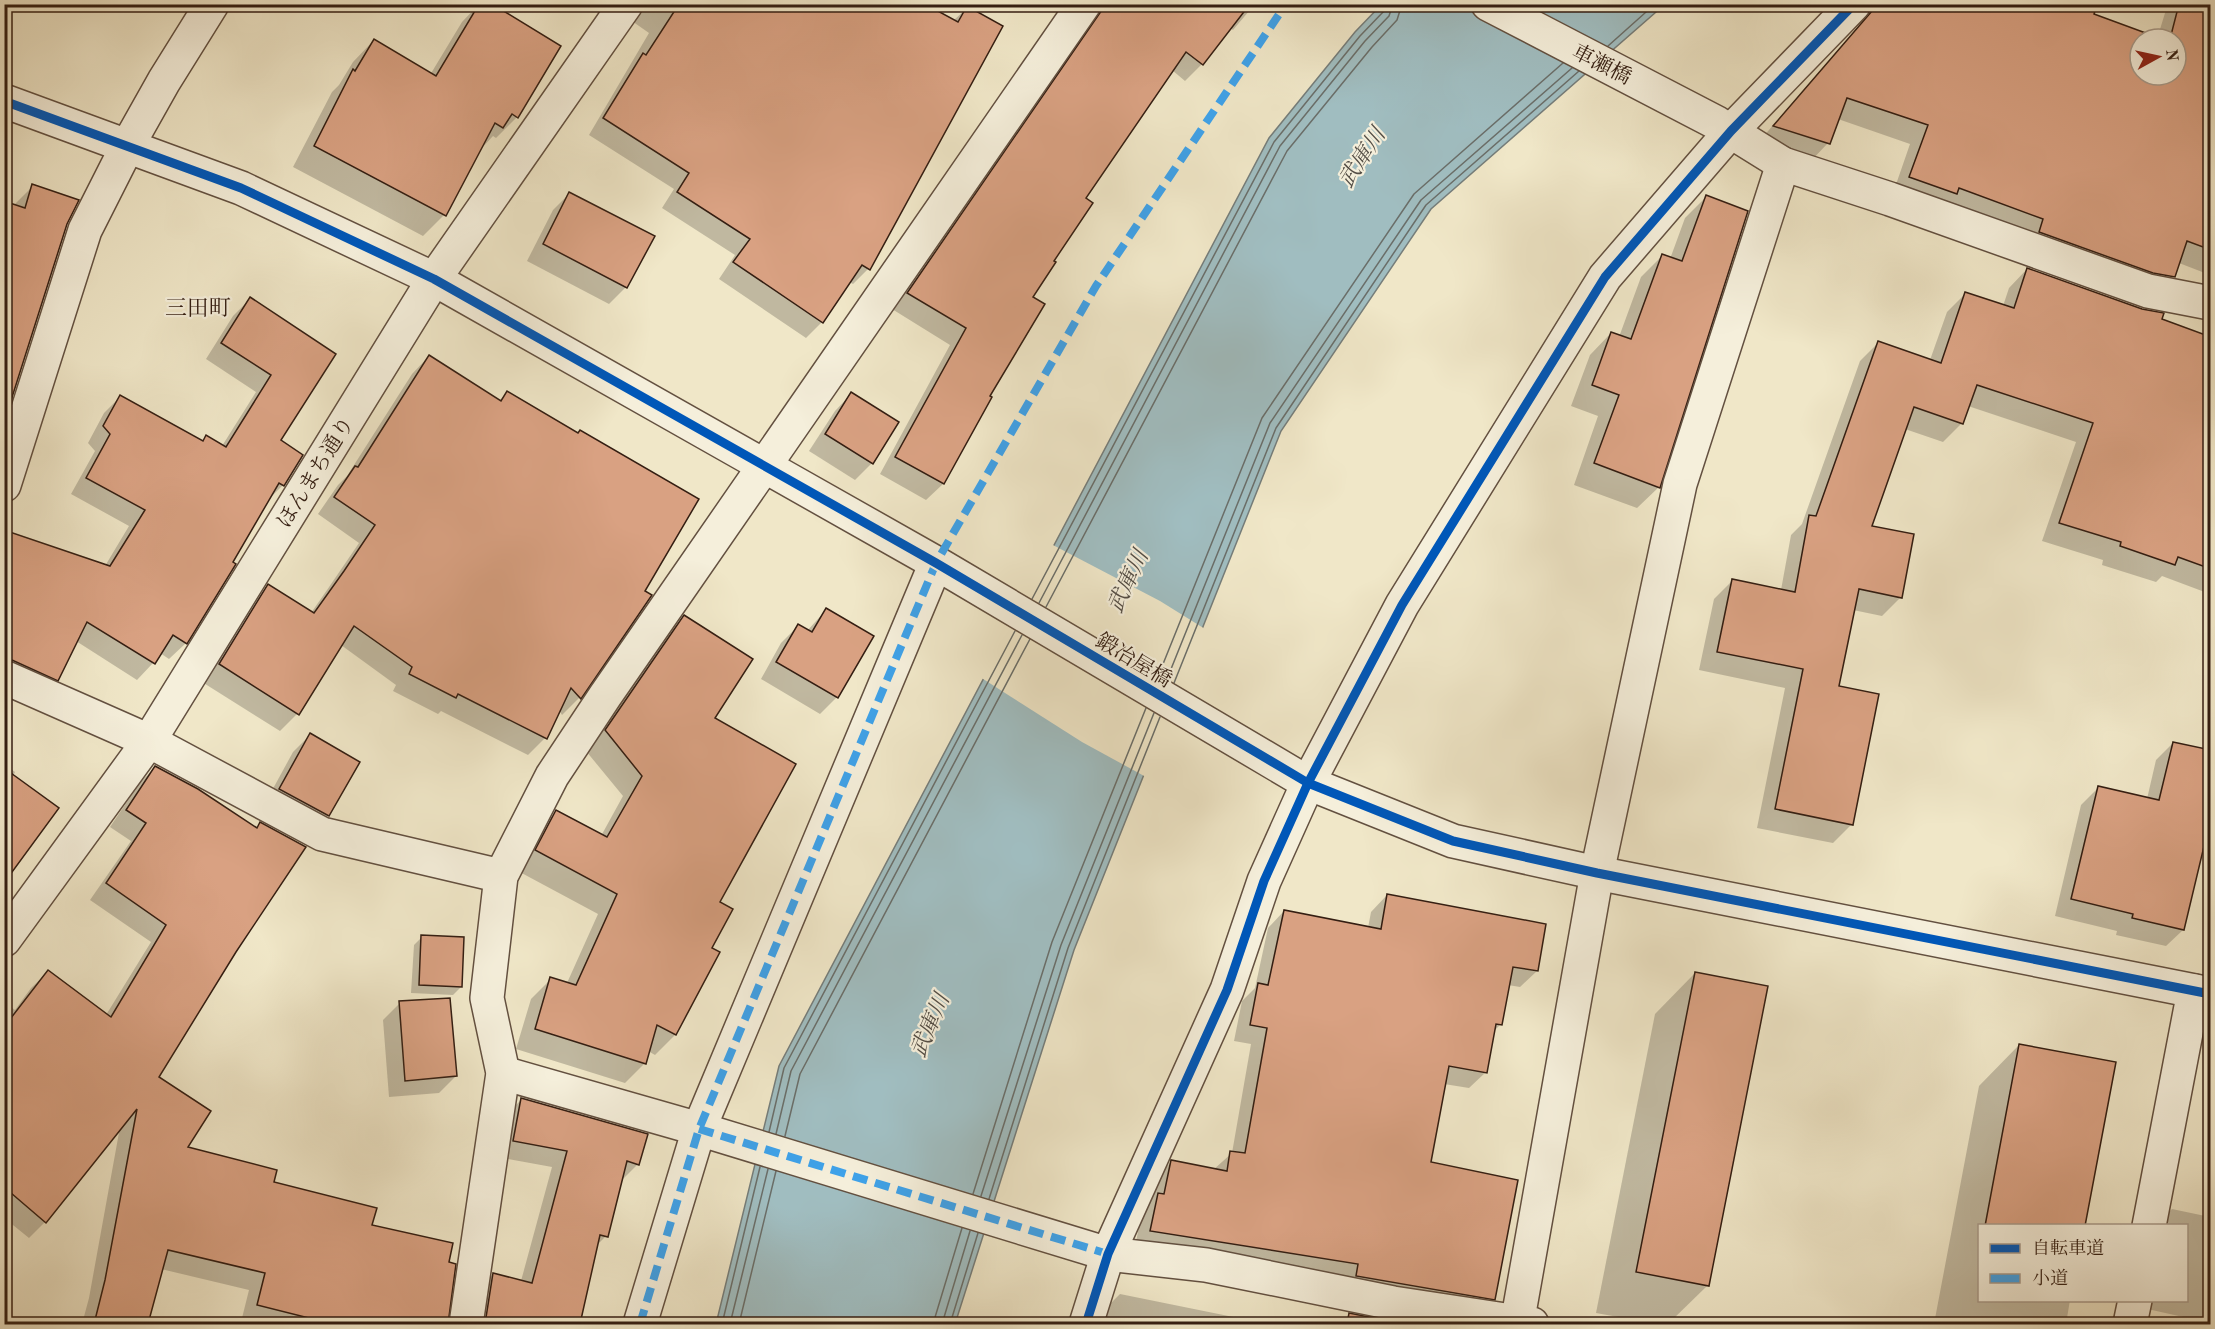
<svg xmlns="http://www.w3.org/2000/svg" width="2215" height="1329" font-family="'Old Standard TT','Noto Serif JP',serif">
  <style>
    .water { fill: #a0bdc0; stroke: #757d7a; stroke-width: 1.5 }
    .pier { fill: #f0e7c8 }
    .shadow { fill: #0003; fill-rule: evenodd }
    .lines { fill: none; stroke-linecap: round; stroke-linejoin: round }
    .shore { stroke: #6a6e69; stroke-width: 1.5 }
    .building { fill: #d9a182; stroke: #341e12; stroke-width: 1.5 }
    .pedestrian-casing { stroke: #635040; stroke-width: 36 }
    .minor-casing { stroke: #635040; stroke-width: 36 }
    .tertiary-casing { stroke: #635040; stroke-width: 36 }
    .pedestrian { stroke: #f5efdb; stroke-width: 33 }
    .minor { stroke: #f5efdb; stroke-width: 33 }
    .tertiary { stroke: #f5efdb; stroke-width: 33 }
    .quiet { stroke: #3ea2ea; stroke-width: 8; stroke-dasharray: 15 8; stroke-linecap: butt }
    .cycleway-casing { stroke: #f5efdb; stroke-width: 13 }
    .cycleway { stroke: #0057b8; stroke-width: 9 }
    .labels { text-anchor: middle; stroke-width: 4.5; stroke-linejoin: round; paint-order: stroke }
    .street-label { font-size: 21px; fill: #341e12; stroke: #f5efdb }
    .water-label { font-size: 22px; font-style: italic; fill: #544e46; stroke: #f5efdb }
    .neighbourhood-label { font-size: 22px; fill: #341e12; stroke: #f5efdb }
  </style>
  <rect width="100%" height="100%" fill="#f0e7c8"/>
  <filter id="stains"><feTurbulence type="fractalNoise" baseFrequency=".00333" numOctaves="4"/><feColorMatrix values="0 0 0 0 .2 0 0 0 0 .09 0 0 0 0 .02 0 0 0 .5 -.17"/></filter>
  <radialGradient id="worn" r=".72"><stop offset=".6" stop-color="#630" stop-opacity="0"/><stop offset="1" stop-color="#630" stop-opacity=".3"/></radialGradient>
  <polygon class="water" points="1381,5 1664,5 1431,209 1281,431 1074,950 955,1324 716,1324 779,1066 1269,138 1355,32"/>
  <polygon class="pier" points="1051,544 1160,601 1205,629 1146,777 1082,742 980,677"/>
  <g class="shadow">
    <polygon points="479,4 517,117 496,138 493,136 481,149 444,215 423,236 293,167 332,92 339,85 353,62 374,40 430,75 462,22"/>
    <polygon points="621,4 922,4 953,21 967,8 868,269 853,284 849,282 822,322 806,338 719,279 735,255 662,208 674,189 589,135 649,33 629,19"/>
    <polygon points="1102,4 1255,4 1233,30 1230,28 1202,64 1185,81 1172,70 1084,198 1052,262 1031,298 988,396 990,397 943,484 926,500 880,474 950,345 892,309"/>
    <path d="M2173,4h37v271l-31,-12 -5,13 -19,19 -263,-99 18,-52 -72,-25 -10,24 -18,19 -54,-17 104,-120 18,-18 214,8 65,24 8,-26zM2140,39h36v36h-36z"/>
    <polygon points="33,186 66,224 4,417 4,203 13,206"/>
    <polygon points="570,193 626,287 609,304 527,261 553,210"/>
    <polygon points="1706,197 1659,487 1637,508 1574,485 1598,416 1571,406 1590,355 1611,333 1619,337 1641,277 1662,256 1670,259 1685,218"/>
    <polygon points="2027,269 2210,338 2210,594 2162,576 2156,582 2102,565 2103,560 2042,541 2076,442 1968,406 1962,423 1943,442 1905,429 1870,528 1901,597 1882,616 1853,610 1838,687 1852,824 1833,843 1757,828 1785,688 1699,670 1714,599 1733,580 1781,590 1791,535 1802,524 1860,361 1879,342 1930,360 1947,312 1965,294 2003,306 2009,288"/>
    <polygon points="250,299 334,354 279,441 283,485 267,501 186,643 169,659 160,653 153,663 137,680 76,641 57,680 41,696 4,680 4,624 105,566 129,526 71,494 95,451 88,443 104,413 120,397 201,442 206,437 222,446 256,392 206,359 233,316"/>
    <polygon points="429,356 499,401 508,392 643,591 650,595 579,698 562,715 559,710 545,738 528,755 441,711 438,714 393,691 396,685 341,645 297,714 280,731 202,682 251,603 268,586 311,613 327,590 359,543 318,514 338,485 347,476 412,374"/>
    <polygon points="851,394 872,463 855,480 809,451 835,411"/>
    <polygon points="826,610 837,697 820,714 761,679 781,643 798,626 807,631"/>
    <polygon points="684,617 712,719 718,902 710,948 718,952 675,1035 655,1055 648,1051 645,1063 625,1083 516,1049 531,999 551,979 567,983 598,914 516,870 536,832 556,812 601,836 623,796 586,751 664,637"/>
    <polygon points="310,735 358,763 328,816 311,832 263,807 293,752"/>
    <polygon points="2173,743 2183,930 2166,946 2116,935 2117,931 2055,916 2081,805 2098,788 2147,799 2156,760"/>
    <polygon points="4,764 15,772 13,776 4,879"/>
    <polygon points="155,767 255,829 261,824 235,951 157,1078 186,1148 370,1226 447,1263 446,1324 252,1324 241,1322 249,1290 161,1269 148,1324 82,1324 89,1298 120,1127 45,1222 29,1238 8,1221 4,1232 4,1002 15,1010 31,988 48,972 106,1015 151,942 90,900 131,841 110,827 139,784"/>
    <polygon points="1387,895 1537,971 1520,987 1508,985 1501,1024 1493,1032 1486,1072 1469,1088 1444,1084 1429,1163 1494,1299 1478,1315 1135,1247 1142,1211 1150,1202 1155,1178 1171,1162 1213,1170 1232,1153 1251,1044 1234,1041 1242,1001 1255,988 1268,928 1284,911 1368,928 1371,912"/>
    <polygon points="422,937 461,987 453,995 411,993 414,945"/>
    <polygon points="1695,973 1707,1286 1668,1324 1657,1324 1596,1313 1655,1014"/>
    <polygon points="400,1003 456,1076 439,1093 389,1097 383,1020"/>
    <polygon points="2019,1045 2084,1226 1980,1226 1980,1300 2070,1300 2066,1324 1934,1324 1979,1086"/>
    <polygon points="522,1099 638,1164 621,1181 606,1236 596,1246 578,1324 471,1324 476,1291 493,1274 521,1281 552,1167 497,1157 505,1116"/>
    <polygon points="2172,1209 2210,1217 2210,1323 2134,1306 2135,1300 2186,1300 2186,1226 2155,1226"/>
    <polygon points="1120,1294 1268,1324 1096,1324 1099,1315"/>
  </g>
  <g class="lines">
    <g class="shore">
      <polyline points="1608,46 1655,4"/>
      <polyline points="1032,599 1274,142 1360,36 1384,11 1385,4"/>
      <polyline points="1039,603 1280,146 1365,41 1389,16 1393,4"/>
      <polyline points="1046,607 1287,151 1372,47 1397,20 1402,4"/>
      <polyline points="1159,674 1262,418 1414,194 1563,63"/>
      <polyline points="1167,679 1270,423 1421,200 1572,68"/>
      <polyline points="1174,683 1276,428 1426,205 1579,71"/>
      <polyline points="769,1132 784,1068 1015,631"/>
      <polyline points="776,1134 791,1071 1022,635"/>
      <polyline points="785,1136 800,1074 1030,639"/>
      <polyline points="973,1194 1052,942 1146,708"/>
      <polyline points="981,1196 1061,945 1154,713"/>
      <polyline points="989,1199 1068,948 1160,717"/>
      <polyline points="722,1324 760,1167"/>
      <polyline points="730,1324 768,1169"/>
      <polyline points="739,1324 776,1171"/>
      <polyline points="933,1324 962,1228"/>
      <polyline points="942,1324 970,1231"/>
      <polyline points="950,1324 978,1233"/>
    </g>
  </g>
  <g class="building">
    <polygon points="479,4 492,4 561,46 518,118 512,114 503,128 495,123 446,216 314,146 353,69 355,71 374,39 436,76"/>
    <polygon points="679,4 925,4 958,22 967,6 1003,26 870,270 862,265 823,323 733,262 750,239 677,192 689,173 603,118 643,53 646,55"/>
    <polygon points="1106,4 1250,4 1203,65 1186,52 1086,198 1093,203 1054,261 1056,262 1033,297 1045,304 990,396 992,397 944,484 895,457 966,328 907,293"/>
    <polygon points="1878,4 2097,4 2094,14 2162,39 2140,39 2140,75 2176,75 2176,39 2170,39 2179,4 2211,4 2211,250 2187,241 2175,277 2153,273 2039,232 2043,219 1959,188 1957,194 1909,177 1928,125 1847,98 1830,144 1773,126"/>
    <polygon points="32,184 79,200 67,224 7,413 4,412 4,201 25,208"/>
    <polygon points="569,192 655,236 627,288 543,244"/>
    <polygon points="1706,195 1748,211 1660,488 1594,463 1619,395 1592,385 1611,332 1631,339 1662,254 1682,261"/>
    <polygon points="2027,268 2142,309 2164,313 2162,319 2211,337 2211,569 2178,557 2175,565 2120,546 2121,542 2059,523 2093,423 1977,385 1963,424 1914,407 1872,526 1914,534 1902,598 1859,589 1839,686 1879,694 1853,825 1775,809 1803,669 1717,652 1732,579 1795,592 1809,515 1816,516 1878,341 1941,363 1965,292 2014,308"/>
    <polygon points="250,297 336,354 281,440 303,455 284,486 279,483 233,562 236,564 187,644 173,635 155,664 87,622 58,681 12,660 4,659 4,530 110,566 145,510 86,478 110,434 103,426 120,395 203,441 206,435 226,447 271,375 221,343"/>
    <polygon points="429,355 501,401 507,391 578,433 580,430 699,499 645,591 652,595 581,699 571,688 547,739 458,694 456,698 409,674 412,667 354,626 299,715 219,664 268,584 314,613 344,571 375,525 334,497 355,466 358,467"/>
    <polygon points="851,392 899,422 873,464 825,434"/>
    <polygon points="826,608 874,636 838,698 776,662 798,624 812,632"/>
    <polygon points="684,615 753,659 715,718 796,764 720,902 733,909 712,948 720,952 676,1035 657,1025 646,1064 535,1029 550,977 576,985 617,894 535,850 556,810 607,837 642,776 605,730"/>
    <polygon points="310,733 360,762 329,816 279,789"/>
    <polygon points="2173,742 2211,750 2211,817 2184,930 2132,918 2133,914 2071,899 2098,786 2159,800"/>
    <polygon points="155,766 198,789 257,828 260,822 306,847 236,952 159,1077 211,1111 188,1147 277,1170 274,1182 377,1208 372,1225 453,1243 449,1262 456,1264 448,1324 307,1324 309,1318 257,1305 265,1273 168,1250 148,1324 94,1324 105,1280 137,1109 46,1223 4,1187 4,1027 48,970 111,1017 166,925 106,883 146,823 126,810"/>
    <polygon points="4,768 59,808 4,883"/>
    <polygon points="1387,894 1546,924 1538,971 1513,967 1502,1025 1496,1024 1487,1073 1449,1066 1431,1162 1518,1180 1495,1300 1356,1276 1358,1264 1150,1231 1158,1193 1164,1194 1171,1160 1227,1171 1230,1151 1245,1153 1267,1028 1250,1025 1258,983 1268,985 1284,910 1381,929"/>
    <polygon points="421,935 464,937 462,987 419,985"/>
    <polygon points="1695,972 1768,986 1709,1286 1636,1272"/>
    <polygon points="450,998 457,1076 405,1081 399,1001"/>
    <polygon points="2019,1044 2116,1062 2085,1226 1985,1226"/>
    <polygon points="521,1098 648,1134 639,1165 627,1161 608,1237 600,1235 580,1324 485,1324 493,1273 532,1283 567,1151 513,1141"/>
    <polygon points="1349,1313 1389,1321 1410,1324 1347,1324"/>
  </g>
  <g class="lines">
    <g class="pedestrian-casing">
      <g id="pedestrian">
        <polyline points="699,1129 1108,1254"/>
        <polyline points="640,1324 699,1129 936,563"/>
      </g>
    </g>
    <g class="minor-casing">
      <g id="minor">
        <polyline points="1488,4 1717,123 1783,164 1890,199 2148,291 2210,303"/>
        <polyline points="4,485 85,230 128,145 164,81 212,4"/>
        <polyline points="4,677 149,741 322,834 501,876"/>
        <polyline points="4,940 149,741 434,279 626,4"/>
        <polyline points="503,1073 699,1129"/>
        <polyline points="2149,1226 2194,991"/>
        <polyline points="1108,1254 1206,1265 1393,1303 1532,1324"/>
        <polyline points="466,1324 503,1073 487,998 501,876 552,776 605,696 1084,4"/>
        <polyline points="1086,1324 1108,1254 1227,990 1264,881 1308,783 1402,605 1605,277 1731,131 1854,4"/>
        <polyline points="1517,1324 1597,873 1680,484 1783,164"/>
        <polyline points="2130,1324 2135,1300"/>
      </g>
    </g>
    <g class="tertiary-casing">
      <polyline id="tertiary" points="4,101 241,188 434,279 936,563 1308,783 1453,841 1597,873 2210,994"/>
    </g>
    <use href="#pedestrian" class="pedestrian"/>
    <use href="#minor" class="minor"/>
    <use href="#tertiary" class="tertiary"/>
    <g class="quiet">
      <polyline points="699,1129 1108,1254"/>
      <polyline points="640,1324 699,1129 936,563 1096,286 1286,4"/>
    </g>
    <g class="cycleway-casing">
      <g id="cycleway">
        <polyline points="4,101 241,188 434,279 936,563 1308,783 1453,841 1597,873 2210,994"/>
        <polyline points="1086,1324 1108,1254 1227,990 1264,881 1308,783 1402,605 1605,277 1731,131 1854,4"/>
      </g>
    </g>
    <use href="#cycleway" class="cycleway"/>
  </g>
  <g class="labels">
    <g class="street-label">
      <text transform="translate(1602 64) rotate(27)" y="7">車瀬橋</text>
      <text transform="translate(315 472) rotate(-58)" y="7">ほんまち通り</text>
      <text transform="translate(1134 660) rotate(31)" y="7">鍛冶屋橋</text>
    </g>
    <g class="water-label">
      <text transform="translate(1361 157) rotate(-57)" y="8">武庫川</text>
      <text transform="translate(1127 581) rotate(-65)" y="8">武庫川</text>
      <text transform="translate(929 1025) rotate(-67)" y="8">武庫川</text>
    </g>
    <g class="neighbourhood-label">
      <text x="198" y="315">三田町</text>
    </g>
  </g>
  <rect width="2215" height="1329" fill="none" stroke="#f0e7c8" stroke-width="24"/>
  <rect x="6" y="6" width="2203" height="1317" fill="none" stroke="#341e12" stroke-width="3"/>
  <rect x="12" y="12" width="2191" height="1305" fill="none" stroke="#341e12" stroke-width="1.5"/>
  <rect x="1978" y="1224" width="210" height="78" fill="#f5efdb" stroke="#a89b8b" stroke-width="1.5"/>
  <rect x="1990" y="1244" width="30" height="9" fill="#0057b8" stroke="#a89b8b" stroke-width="1.5"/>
  <text x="2032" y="1254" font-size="18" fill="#341e12">自転車道</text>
  <rect x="1990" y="1274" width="30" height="9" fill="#3ea2ea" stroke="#a89b8b" stroke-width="1.5"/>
  <text x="2032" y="1284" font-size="18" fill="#341e12">小道</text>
  <g transform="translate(2158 57) rotate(82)"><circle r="28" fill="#f5efdb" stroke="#a89b8b" stroke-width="1.5"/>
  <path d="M0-4.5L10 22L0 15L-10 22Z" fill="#8f2418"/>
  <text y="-9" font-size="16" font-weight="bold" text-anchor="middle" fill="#341e12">N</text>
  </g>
  <rect width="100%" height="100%" filter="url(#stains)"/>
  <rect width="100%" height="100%" fill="url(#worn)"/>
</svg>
